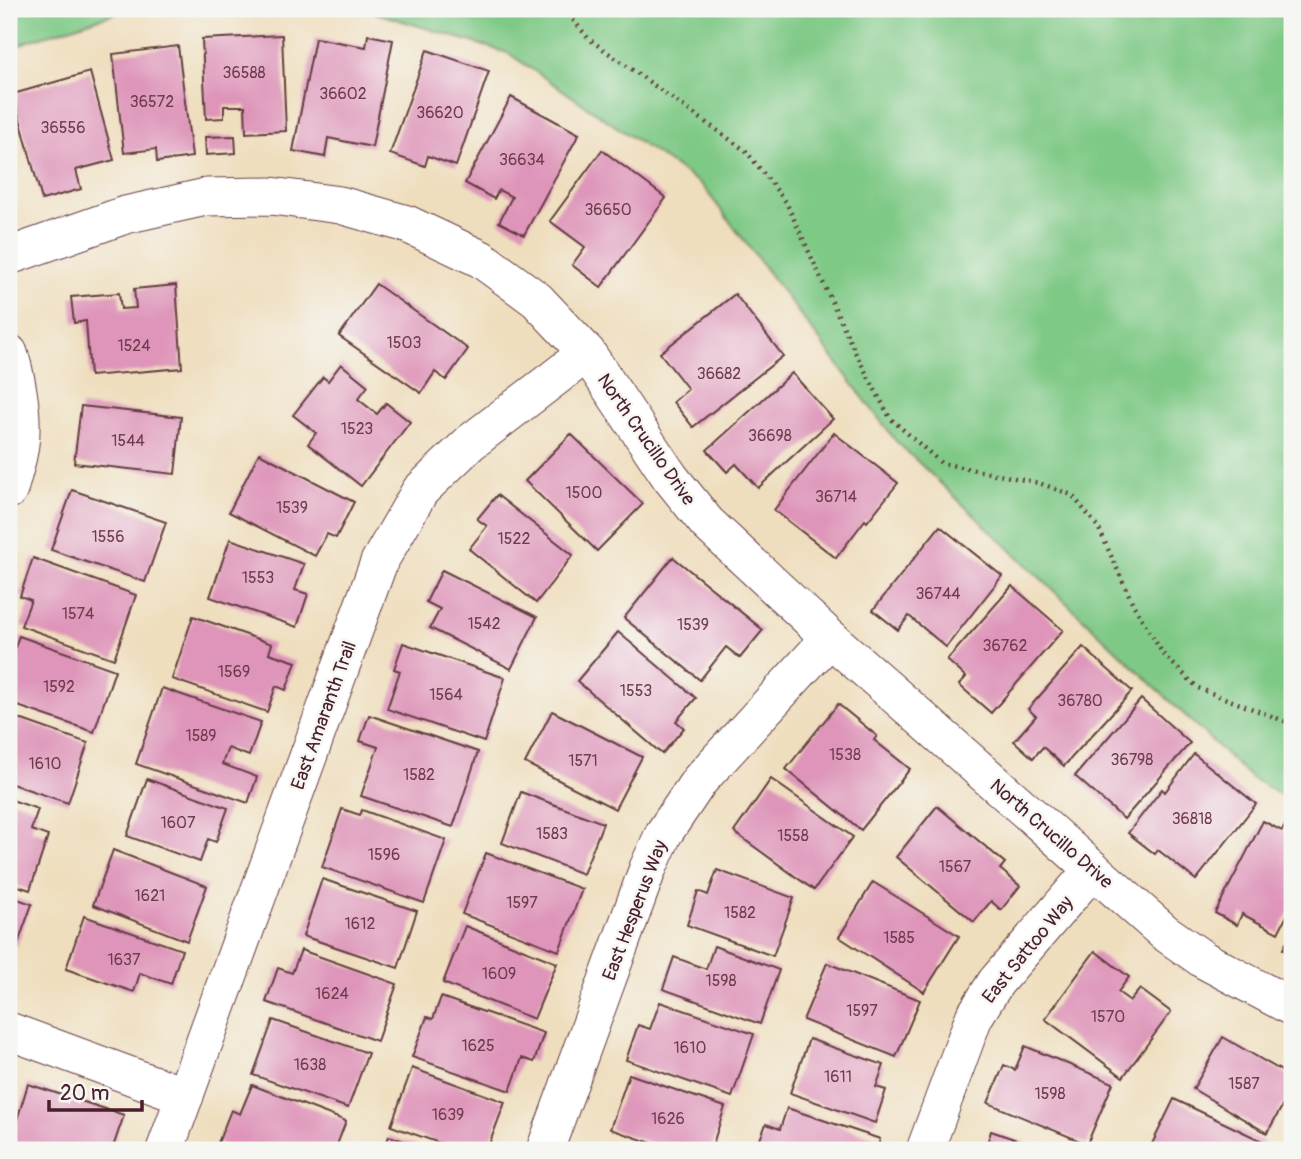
<svg xmlns="http://www.w3.org/2000/svg" width="1301" height="1159" font-family="Pangolin,sans-serif">
  <style>
    .green { fill: #7fc986; stroke: #647458; stroke-width: 2 }
    .building { fill: #de95b9 }
    .lines { fill: none; stroke-linecap: round; stroke-linejoin: round }
    .street-casing { stroke: #633c41; stroke-width: 39 }
    .path { stroke: #633c41; stroke-width: 4.5; stroke-dasharray: 2 5; stroke-linecap: butt }
    .street { stroke: #fff; stroke-width: 37 }
    .labels { text-anchor: middle; stroke-width: 5; stroke-linejoin: round; paint-order: stroke }
    .number-label { font-size: 16px; fill: #6f3c4e }
    .street-label { font-size: 19px; fill: #4a1f2b; stroke: #f6f6f2 }
  </style>
  <rect width="100%" height="100%" fill="#f6f6f2"/>
  <filter id="ink" filterUnits="userSpaceOnUse"><feTurbulence type="fractalNoise" baseFrequency=".0143" numOctaves="2"/><feDisplacementMap in="SourceGraphic" scale="14" xChannelSelector="R" yChannelSelector="G"/><feConvolveMatrix kernelMatrix="1 2 1 2 8 2 1 2 1" color-interpolation-filters="sRGB"/></filter>
  <filter id="wash" filterUnits="userSpaceOnUse"><feTurbulence type="fractalNoise" baseFrequency=".00686" numOctaves="4" result="noise"/><feDisplacementMap in="SourceGraphic" scale="28" xChannelSelector="R" yChannelSelector="G"/><feGaussianBlur stdDeviation="1.57" result="paint"/><feColorMatrix in="noise" values="0 0 0 0 0 0 0 0 0 0 0 0 0 0 0 0 0 1.4 0 .05"/><feComposite in="paint" operator="in"/></filter>
  <g filter="url(#wash)">
    <rect width="100%" height="100%" fill="#efdebe"/>
    <g class="green">
      <polygon points="9,9 129,9 28,41 9,50"/>
      <polygon points="363,9 1292,9 1292,801 1250,777 896,441 702,185 508,53"/>
    </g>
    <g id="blocks">
      <g class="building">
        <polygon points="282,35 286,131 246,133 245,106 224,106 224,118 206,119 202,39"/>
        <polygon points="368,35 393,40 372,147 328,138 325,157 293,151 315,38 366,47"/>
        <polygon points="178,46 192,157 157,162 156,149 124,153 113,54"/>
        <polygon points="427,50 489,71 456,166 428,156 425,166 390,154"/>
        <polygon points="90,72 114,160 76,170 81,189 42,200 13,94"/>
        <polygon points="511,97 579,134 524,235 499,222 512,197 499,190 494,199 465,183"/>
        <polygon points="235,136 236,153 206,155 205,137"/>
        <polygon points="602,150 666,198 601,287 572,265 585,247 550,221"/>
        <polygon points="376,284 468,349 446,380 435,372 421,393 339,336"/>
        <polygon points="176,285 182,368 90,376 86,321 74,323 71,297 119,293 121,309 136,308 134,289"/>
        <polygon points="735,294 783,356 693,427 673,402 688,389 660,353"/>
        <polygon points="341,364 368,386 358,399 377,414 386,403 410,422 361,486 308,444 316,433 293,415 323,377 328,381"/>
        <polygon points="792,373 833,419 758,488 736,464 727,472 707,450"/>
        <polygon points="81,406 181,417 175,474 74,463"/>
        <polygon points="834,433 898,483 867,522 865,520 836,558 774,510"/>
        <polygon points="571,434 643,504 597,551 525,481"/>
        <polygon points="259,453 354,502 336,538 327,534 315,556 229,512"/>
        <polygon points="72,490 166,522 145,582 51,550"/>
        <polygon points="497,495 573,555 536,603 469,549 487,526 477,519"/>
        <polygon points="940,526 1002,576 946,647 909,616 898,630 873,610"/>
        <polygon points="230,539 304,564 295,590 308,594 297,627 210,597"/>
        <polygon points="673,557 763,630 740,658 726,647 700,680 624,618"/>
        <polygon points="33,558 136,595 114,659 21,626 31,600 20,596"/>
        <polygon points="442,570 537,617 511,669 430,628 440,609 426,602"/>
        <polygon points="1012,586 1063,630 991,713 959,685 966,677 947,660"/>
        <polygon points="193,616 272,644 269,653 296,662 286,690 276,686 267,712 172,679"/>
        <polygon points="618,632 696,698 676,721 684,728 662,754 577,681"/>
        <polygon points="19,636 115,670 94,732 9,703 9,664"/>
        <polygon points="403,643 505,678 484,742 387,709 400,671 394,669"/>
        <polygon points="1083,647 1132,691 1064,766 1043,747 1033,758 1014,741 1036,716 1028,709"/>
        <polygon points="162,688 261,722 249,756 228,748 222,764 257,777 248,803 136,764"/>
        <polygon points="1141,699 1190,743 1124,819 1075,776"/>
        <polygon points="838,704 877,736 874,740 910,769 861,830 786,769"/>
        <polygon points="552,711 642,757 615,809 525,763"/>
        <polygon points="369,715 478,752 453,827 361,796 378,747 360,741"/>
        <polygon points="11,716 88,743 68,803 9,783"/>
        <polygon points="1194,754 1256,804 1196,880 1158,850 1155,854 1128,833 1162,789 1165,792"/>
        <polygon points="147,779 228,808 216,842 208,839 200,862 127,836"/>
        <polygon points="771,779 853,837 814,890 734,832"/>
        <polygon points="521,792 603,823 583,874 502,843"/>
        <polygon points="9,799 38,809 31,830 48,836 30,890 9,883"/>
        <polygon points="937,806 1005,863 1000,869 1020,886 1001,910 991,901 974,922 896,857"/>
        <polygon points="342,809 360,815 362,810 446,840 424,903 322,867"/>
        <polygon points="1263,821 1282,831 1287,822 1292,825 1292,906 1278,933 1242,914 1237,925 1215,913"/>
        <polygon points="113,850 207,886 187,941 93,905"/>
        <polygon points="486,853 582,889 559,951 462,914"/>
        <polygon points="717,870 794,898 773,956 687,925 698,891 708,895"/>
        <polygon points="322,879 417,911 398,968 303,936"/>
        <polygon points="873,882 959,936 924,992 839,937"/>
        <polygon points="9,896 32,904 17,946 9,943"/>
        <polygon points="84,916 182,950 171,984 140,973 134,992 66,969"/>
        <polygon points="465,926 557,963 534,1019 443,983"/>
        <polygon points="1292,932 1292,953 1283,949"/>
        <polygon points="714,946 779,970 760,1024 663,989 674,957 706,969"/>
        <polygon points="301,950 397,984 377,1041 266,1002 278,968 292,973"/>
        <polygon points="1095,951 1129,977 1118,992 1130,1001 1140,989 1171,1012 1123,1077 1045,1019"/>
        <polygon points="827,963 920,1000 896,1057 803,1020"/>
        <polygon points="441,997 544,1033 534,1062 522,1058 510,1091 412,1057 427,1017 433,1019"/>
        <polygon points="660,1002 754,1034 732,1097 626,1060 638,1025 650,1029"/>
        <polygon points="273,1020 368,1053 348,1108 253,1075"/>
        <polygon points="1223,1037 1292,1077 1292,1089 1267,1133 1193,1089"/>
        <polygon points="809,1039 884,1065 876,1087 886,1090 875,1123 790,1093"/>
        <polygon points="1025,1046 1113,1083 1087,1144 988,1103 1004,1065 1015,1070"/>
        <polygon points="412,1068 505,1102 487,1150 459,1150 391,1126"/>
        <polygon points="629,1074 725,1107 711,1150 672,1150 610,1129"/>
        <polygon points="28,1084 124,1115 112,1150 21,1150 9,1146"/>
        <polygon points="252,1085 346,1121 335,1150 237,1150 218,1143 231,1110 240,1114"/>
        <polygon points="1174,1099 1264,1142 1260,1150 1149,1150"/>
        <polygon points="787,1108 880,1139 877,1150 756,1150 766,1124 780,1129"/>
        <polygon points="991,1131 1046,1150 985,1150"/>
        <polygon points="389,1136 430,1150 384,1150"/>
      </g>
    </g>
  </g>
  <g filter="url(#ink)">
    <use href="#blocks" fill-opacity="0" stroke="#633c41" stroke-width="2"/>
    <g class="lines">
      <g class="street-casing">
        <g id="street">
          <polyline points="9,256 125,215 206,197 271,196 340,205 407,224 481,259 537,300 587,353 670,477 707,523 830,638 1164,932 1204,960 1292,1007"/>
          <path d="M9,353c7,21 13,56 12,77 0,21 -7,41 -12,60"/>
          <polyline points="9,1031 185,1096"/>
          <polyline points="165,1150 379,562 420,491 471,442 587,353"/>
          <polyline points="545,1150 648,868 664,833 699,781 830,638"/>
          <polyline points="925,1150 974,1017 996,982 1093,869"/>
        </g>
      </g>
      <g class="path">
        <polyline points="564,9 589,39 746,151 786,202 856,354 890,418 941,463 1039,483 1072,495 1098,527 1134,606 1163,654 1198,688 1292,724"/>
        <polyline points="9,10 12,9"/>
      </g>
      <use href="#street" class="street"/>
    </g>
  </g>
  <g class="labels">
    <g class="number-label">
      <text x="244" y="78">36588</text>
      <text x="343" y="99">36602</text>
      <text x="152" y="107">36572</text>
      <text x="440" y="118">36620</text>
      <text x="63" y="133">36556</text>
      <text x="522" y="165">36634</text>
      <text x="608" y="215">36650</text>
      <text x="404" y="348">1503</text>
      <text x="134" y="351">1524</text>
      <text x="719" y="379">36682</text>
      <text x="357" y="434">1523</text>
      <text x="770" y="441">36698</text>
      <text x="128" y="446">1544</text>
      <text x="584" y="498">1500</text>
      <text x="836" y="502">36714</text>
      <text x="292" y="513">1539</text>
      <text x="108" y="542">1556</text>
      <text x="514" y="544">1522</text>
      <text x="258" y="583">1553</text>
      <text x="938" y="599">36744</text>
      <text x="78" y="619">1574</text>
      <text x="484" y="629">1542</text>
      <text x="693" y="630">1539</text>
      <text x="1005" y="651">36762</text>
      <text x="234" y="677">1569</text>
      <text x="59" y="692">1592</text>
      <text x="636" y="696">1553</text>
      <text x="446" y="700">1564</text>
      <text x="1080" y="706">36780</text>
      <text x="201" y="741">1589</text>
      <text x="845" y="760">1538</text>
      <text x="1132" y="765">36798</text>
      <text x="583" y="766">1571</text>
      <text x="45" y="769">1610</text>
      <text x="419" y="780">1582</text>
      <text x="1192" y="824">36818</text>
      <text x="178" y="828">1607</text>
      <text x="552" y="839">1583</text>
      <text x="793" y="841">1558</text>
      <text x="384" y="860">1596</text>
      <text x="955" y="872">1567</text>
      <text x="150" y="901">1621</text>
      <text x="522" y="908">1597</text>
      <text x="740" y="918">1582</text>
      <text x="360" y="929">1612</text>
      <text x="899" y="943">1585</text>
      <text x="124" y="965">1637</text>
      <text x="499" y="979">1609</text>
      <text x="721" y="986">1598</text>
      <text x="332" y="999">1624</text>
      <text x="862" y="1016">1597</text>
      <text x="1108" y="1022">1570</text>
      <text x="478" y="1051">1625</text>
      <text x="690" y="1053">1610</text>
      <text x="310" y="1070">1638</text>
      <text x="838" y="1082">1611</text>
      <text x="1244" y="1089">1587</text>
      <text x="1050" y="1099">1598</text>
      <text x="448" y="1120">1639</text>
      <text x="668" y="1124">1626</text>
    </g>
    <g class="street-label">
      <text transform="translate(647 439) rotate(55)" y="7">North Crucillo Drive</text>
      <text transform="translate(323 715) rotate(-70)" y="7">East Amaranth Trail</text>
      <text transform="translate(1052 833) rotate(41)" y="7">North Crucillo Drive</text>
      <text transform="translate(634 910) rotate(-69)" y="7">East Hesperus Way</text>
      <text transform="translate(1027 949) rotate(-51)" y="7">East Sattoo Way</text>
    </g>
  </g>
  <rect width="1301" height="1159" fill="none" stroke="#f6f6f2" stroke-width="35"/>
  <path d="M49 1100v10h93v-10" fill="none" stroke="#4a1f2b" stroke-width="3.5"/>
  <text x="60" y="1100" font-size="21" fill="#4a1f2b" stroke="#f6f6f2" stroke-width="5" paint-order="stroke">20 m</text>
</svg>
